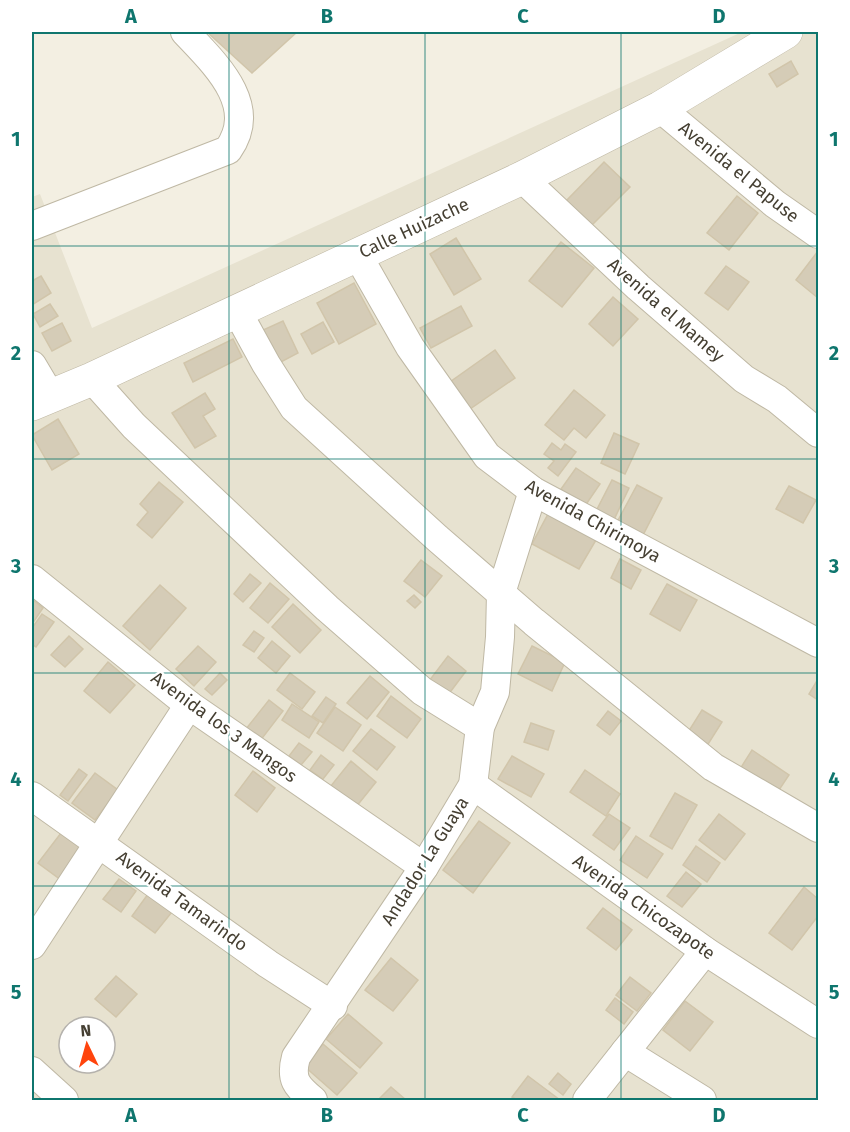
<svg xmlns="http://www.w3.org/2000/svg" width="850" height="1132" font-family="'Fira Sans',sans-serif">
  <style>
    .residential { fill: #e7e2d0; fill-rule: evenodd }
    .building { fill: #d5ccb7; stroke: #d1c5aa; stroke-width: 1.5 }
    .lines { fill: none; stroke-linecap: round; stroke-linejoin: round }
    .minor-casing { stroke: #bfb8a4; stroke-width: 30 }
    .tertiary-casing { stroke: #bfb8a4; stroke-width: 34 }
    .minor { stroke: #fff; stroke-width: 28 }
    .tertiary { stroke: #fff; stroke-width: 33 }
    .grid { fill: none; stroke: #0f766e; stroke-width: 1.5; stroke-opacity: 0.55 }
    .labels { text-anchor: middle; stroke-width: 4.5; stroke-linejoin: round; paint-order: stroke }
    .street-label { font-size: 18px; fill: #453f32; stroke: #fff }
    .neatline { fill: none; stroke: #0f766e; stroke-width: 2 }
    .grid-label { font-size: 20px; text-anchor: middle; font-weight: bold; fill: #0f766e }
  </style>
  <rect width="100%" height="100%" fill="#f3efe2"/>
  <path class="residential" d="M742,32h76v1068h-786v-903l8,-3 52,134zM69,1027h36v36h-36z"/>
  <g class="building">
    <polygon points="207,32 297,32 252,73"/>
    <polygon points="791,61 798,74 777,87 769,74"/>
    <polygon points="604,162 630,187 592,225 566,201"/>
    <polygon points="737,196 758,213 729,250 707,233"/>
    <polygon points="456,238 481,279 454,295 430,254"/>
    <polygon points="561,242 594,268 562,307 529,281"/>
    <polygon points="818,251 818,298 796,280"/>
    <polygon points="726,266 749,282 728,310 705,293"/>
    <polygon points="41,276 51,293 32,305 32,281"/>
    <polygon points="354,283 376,324 339,344 317,303"/>
    <polygon points="613,297 638,319 613,346 589,324"/>
    <polygon points="50,304 58,316 40,327 33,314"/>
    <polygon points="461,306 472,326 431,348 420,328"/>
    <polygon points="283,321 298,353 279,363 263,330"/>
    <polygon points="323,322 334,342 312,354 301,334"/>
    <polygon points="62,323 71,341 52,351 42,333"/>
    <polygon points="233,339 242,357 193,382 184,363"/>
    <polygon points="495,350 515,378 470,409 450,382"/>
    <polygon points="574,390 605,415 586,438 574,428 564,440 545,425"/>
    <polygon points="205,393 215,409 203,416 216,436 195,448 172,413"/>
    <polygon points="58,419 79,454 52,470 32,435"/>
    <polygon points="614,433 639,444 625,474 601,463"/>
    <polygon points="552,443 561,450 565,444 576,452 558,476 548,468 554,461 544,454"/>
    <polygon points="576,468 600,484 585,506 561,489"/>
    <polygon points="612,480 629,488 611,526 593,517"/>
    <polygon points="159,482 183,502 152,538 137,525 148,512 140,504"/>
    <polygon points="637,485 662,498 641,539 615,526"/>
    <polygon points="789,486 816,500 803,523 776,509"/>
    <polygon points="548,514 596,540 579,569 532,544"/>
    <polygon points="620,559 641,570 631,589 611,578"/>
    <polygon points="421,560 442,576 425,597 404,581"/>
    <polygon points="250,574 261,583 243,602 234,594"/>
    <polygon points="270,583 289,599 268,623 250,608"/>
    <polygon points="667,584 697,600 680,631 650,614"/>
    <polygon points="160,585 186,608 150,650 123,626"/>
    <polygon points="414,595 421,602 415,608 407,601"/>
    <polygon points="32,599 43,608 32,624"/>
    <polygon points="293,604 321,630 300,653 272,627"/>
    <polygon points="42,614 54,622 36,647 32,644 32,628"/>
    <polygon points="254,631 264,638 254,652 243,645"/>
    <polygon points="69,636 83,649 65,667 51,655"/>
    <polygon points="272,641 290,656 276,673 258,658"/>
    <polygon points="198,646 216,662 194,686 176,669"/>
    <polygon points="532,646 565,662 552,691 518,674"/>
    <polygon points="448,656 466,671 448,695 429,681"/>
    <polygon points="108,662 135,685 110,713 84,691"/>
    <polygon points="220,673 227,680 212,695 205,689"/>
    <polygon points="290,673 315,692 302,709 277,690"/>
    <polygon points="370,676 389,692 367,719 347,703"/>
    <polygon points="818,679 818,700 809,694"/>
    <polygon points="391,696 421,719 407,738 377,716"/>
    <polygon points="326,697 336,704 323,723 312,716"/>
    <polygon points="269,700 283,711 260,741 246,729"/>
    <polygon points="292,704 319,722 309,738 282,720"/>
    <polygon points="335,707 361,725 343,751 317,733"/>
    <polygon points="702,710 722,722 705,749 685,737"/>
    <polygon points="608,711 621,721 610,735 597,725"/>
    <polygon points="531,723 554,731 548,750 524,742"/>
    <polygon points="371,729 395,747 377,770 353,751"/>
    <polygon points="299,743 312,752 301,765 289,756"/>
    <polygon points="752,750 789,775 777,793 740,769"/>
    <polygon points="321,755 334,765 323,779 310,770"/>
    <polygon points="512,756 544,774 531,797 498,779"/>
    <polygon points="351,761 376,782 356,807 330,787"/>
    <polygon points="79,769 87,775 68,801 60,795"/>
    <polygon points="585,770 620,794 606,816 570,792"/>
    <polygon points="253,771 275,788 257,812 235,795"/>
    <polygon points="95,773 118,790 95,820 72,803"/>
    <polygon points="675,793 697,805 672,849 650,836"/>
    <polygon points="609,814 630,828 614,850 593,835"/>
    <polygon points="719,814 745,834 725,860 699,840"/>
    <polygon points="479,821 510,843 473,893 443,870"/>
    <polygon points="61,833 84,849 61,880 38,863"/>
    <polygon points="636,836 663,854 647,878 620,860"/>
    <polygon points="696,846 720,863 707,882 683,865"/>
    <polygon points="686,872 701,884 682,907 667,896"/>
    <polygon points="119,879 136,891 121,912 103,899"/>
    <polygon points="804,887 818,899 818,916 792,950 769,933"/>
    <polygon points="148,894 172,912 155,933 132,916"/>
    <polygon points="603,908 632,930 616,950 587,928"/>
    <polygon points="391,958 418,980 393,1011 365,990"/>
    <polygon points="116,976 137,994 116,1017 95,999"/>
    <polygon points="630,977 651,993 637,1011 616,995"/>
    <polygon points="615,998 633,1012 624,1024 606,1010"/>
    <polygon points="685,1001 713,1022 690,1051 663,1030"/>
    <polygon points="348,1014 382,1043 360,1068 326,1039"/>
    <polygon points="323,1044 357,1073 337,1095 304,1066"/>
    <polygon points="558,1073 571,1084 563,1095 549,1084"/>
    <polygon points="528,1076 560,1100 517,1100 512,1097"/>
    <polygon points="391,1087 406,1100 378,1100"/>
  </g>
  <g class="lines">
    <g class="minor-casing">
      <g id="minor">
        <polyline points="660,108 775,204 818,234"/>
        <polyline points="522,178 638,287 744,379 777,399 818,433"/>
        <path d="M32,226l196,-76c32,-45 -13,-86 -43,-118"/>
        <polyline points="357,254 410,347 487,456 533,491 818,643"/>
        <polyline points="237,311 266,364 294,408 437,538 534,622 713,767 818,828"/>
        <polyline points="32,365 51,397"/>
        <polyline points="92,379 134,426 327,608 422,691 480,727"/>
        <polyline points="32,579 189,705 424,867"/>
        <polyline points="473,785 705,951 818,1024"/>
        <polyline points="32,796 268,964 333,1006"/>
        <polyline points="32,945 189,705"/>
        <polyline points="625,1052 702,1100"/>
        <polyline points="32,1071 64,1100"/>
        <path d="M313,1100c-17,-14 -23,-21 -17,-43l128,-190 49,-82 7,-58 15,-35 5,-55 1,-44 32,-102"/>
        <polyline points="587,1100 705,951"/>
      </g>
    </g>
    <g class="tertiary-casing">
      <polyline id="tertiary" points="32,404 92,379 522,178 660,108 786,32"/>
    </g>
    <use href="#minor" class="minor"/>
    <use href="#tertiary" class="tertiary"/>
  </g>
  <path class="grid" d="M229,32v1068M425,32v1068M621,32v1068M32,246h786M32,459h786M32,673h786M32,886h786"/>
  <g class="labels">
    <g class="street-label">
      <text transform="translate(739 172) rotate(39)" y="6">Avenida el Papuse</text>
      <text transform="translate(414 228) rotate(-25)" y="6">Calle Huizache</text>
      <text transform="translate(666 310) rotate(41)" y="6">Avenida el Mamey</text>
      <text transform="translate(593 521) rotate(29)" y="6">Avenida Chirimoya</text>
      <text transform="translate(224 727) rotate(36)" y="6">Avenida los 3 Mangos</text>
      <text transform="translate(425 861) rotate(-58)" y="6">Andador La Guaya</text>
      <text transform="translate(182 901) rotate(36)" y="6">Avenida Tamarindo</text>
      <text transform="translate(644 907) rotate(35)" y="6">Avenida Chicozapote</text>
    </g>
  </g>
  <rect width="850" height="1132" fill="none" stroke="#ffffff" stroke-width="66"/>
  <g transform="translate(87 1045) rotate(355)"><circle r="28" fill="#ffffff" stroke="#b5b2ad" stroke-width="1.5"/>
  <path d="M0-4.5L10 22L0 15L-10 22Z" fill="#ff440d"/>
  <text y="-9" font-size="16" font-weight="bold" text-anchor="middle" fill="#453f32">N</text>
  </g>
  <rect x="33" y="33" width="784" height="1066" class="neatline"/>
  <g class="grid-label">
    <text x="131" y="23">A</text>
    <text x="327" y="23">B</text>
    <text x="523" y="23">C</text>
    <text x="719" y="23">D</text>
    <text x="16" y="146">1</text>
    <text x="834" y="146">1</text>
    <text x="16" y="360">2</text>
    <text x="834" y="360">2</text>
    <text x="16" y="573">3</text>
    <text x="834" y="573">3</text>
    <text x="16" y="786">4</text>
    <text x="834" y="786">4</text>
    <text x="16" y="999">5</text>
    <text x="834" y="999">5</text>
    <text x="131" y="1122">A</text>
    <text x="327" y="1122">B</text>
    <text x="523" y="1122">C</text>
    <text x="719" y="1122">D</text>
  </g>
</svg>
